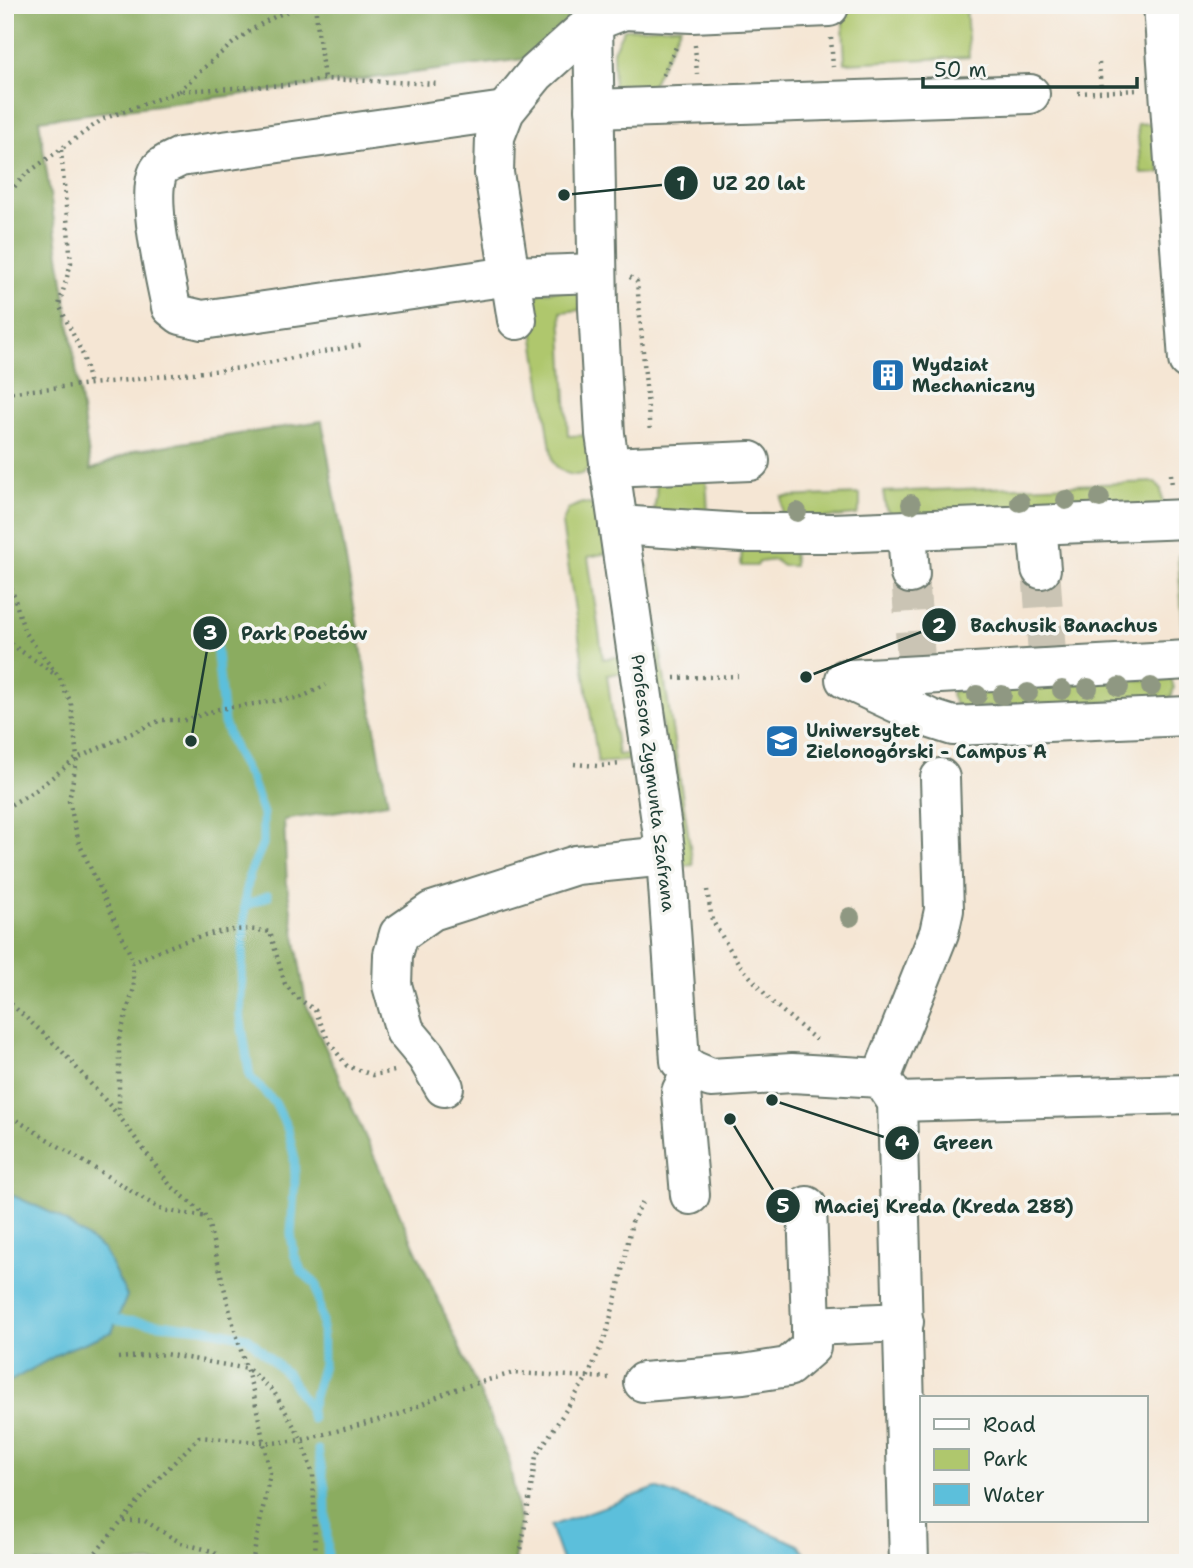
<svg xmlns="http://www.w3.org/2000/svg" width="1193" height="1568" font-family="'Shantell Sans',sans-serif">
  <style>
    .green { fill: #afc76d; stroke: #678250; stroke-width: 2 }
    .forest { fill: #8bac60; stroke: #55744a; stroke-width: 2 }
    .water { fill: #5cbfdb; stroke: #3e7e88; stroke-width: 2 }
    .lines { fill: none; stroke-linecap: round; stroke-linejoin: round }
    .stream { stroke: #5cbfdb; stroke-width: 9 }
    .minor-tunnel { stroke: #cac4b4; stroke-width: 38; stroke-dasharray: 38 19; stroke-linecap: butt }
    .minor-casing { stroke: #6a786c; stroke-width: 42 }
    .path { stroke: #6a786c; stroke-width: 4.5; stroke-dasharray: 2 5; stroke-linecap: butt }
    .minor { stroke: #fff; stroke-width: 38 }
    .tree { fill: #8f9882 }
    .labels { text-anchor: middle; stroke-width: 7; stroke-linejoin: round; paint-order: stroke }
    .poi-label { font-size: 18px; font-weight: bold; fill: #1f3d34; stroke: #f6f6f2; text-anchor: start }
    .street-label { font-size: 18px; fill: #1f3d34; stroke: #f6f6f2 }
    .leader { fill: none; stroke: #1f3d34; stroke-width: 2.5 }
    .callout-dot { fill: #1f3d34; stroke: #f6f6f2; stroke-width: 2.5 }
    .mark-label { font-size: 21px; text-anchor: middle; font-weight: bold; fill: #fff }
    .callout-label { font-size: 19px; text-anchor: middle; font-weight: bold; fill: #1f3d34; stroke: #f6f6f2; stroke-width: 7; stroke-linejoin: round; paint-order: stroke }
  </style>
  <rect width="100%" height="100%" fill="#f6f6f2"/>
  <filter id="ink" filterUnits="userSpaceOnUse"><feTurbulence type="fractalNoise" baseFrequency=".0143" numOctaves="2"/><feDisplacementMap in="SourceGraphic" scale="14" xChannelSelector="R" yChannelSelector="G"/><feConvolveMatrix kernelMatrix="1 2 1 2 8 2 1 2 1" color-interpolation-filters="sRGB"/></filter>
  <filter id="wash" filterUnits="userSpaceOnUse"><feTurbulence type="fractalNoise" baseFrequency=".00686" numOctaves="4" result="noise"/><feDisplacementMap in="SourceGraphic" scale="28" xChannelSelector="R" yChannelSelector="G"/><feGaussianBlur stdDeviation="1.57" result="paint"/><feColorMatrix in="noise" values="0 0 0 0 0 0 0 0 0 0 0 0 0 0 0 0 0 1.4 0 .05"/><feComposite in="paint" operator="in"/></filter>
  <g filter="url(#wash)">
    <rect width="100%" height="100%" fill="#f5e6d4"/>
    <g class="green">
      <polygon points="842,5 966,5 969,57 845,63"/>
      <polygon points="681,26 643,103 614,97 613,51 624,29"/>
      <polygon points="1157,123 1160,173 1141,174 1137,124"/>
      <path d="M574,289l7,5 -1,16 -19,2 7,124 21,-1c0,8 3,22 1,29 -7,19 -30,10 -37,-2l-23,-150 1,-10 10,-10z"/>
      <polygon points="657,471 706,473 708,516 653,516 656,498"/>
      <polygon points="1155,482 1161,489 1163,506 893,516 886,509 883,492"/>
      <polygon points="860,494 860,506 857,515 763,523 763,514 782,513 782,497"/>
      <polygon points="582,503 589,504 597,509 608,553 588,557 603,659 623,656 625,672 607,675 618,755 633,753 633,760 598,763 562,524 568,509"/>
      <polygon points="742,544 793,544 794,566 783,566 775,560 759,562 757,566 741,566"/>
      <polygon points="1186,547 1188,646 1184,643 1178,556"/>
      <polygon points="638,561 647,565 693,865 682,866"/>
      <polygon points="1171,678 1174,688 1171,697 1166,700 963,708 955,704 951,695 952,691"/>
    </g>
    <polygon class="forest" points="5,5 593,5 596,50 39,120 91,470 137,450 322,421 388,803 284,820 287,885 306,1004 508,1456 520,1522 514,1563 5,1563 5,1384 66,1350 112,1332 56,1215 5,1192"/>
    <g class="water">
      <polygon points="5,1192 56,1215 104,1250 127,1296 112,1332 66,1350 5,1384"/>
      <polygon points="656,1488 732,1516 799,1545 805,1555 803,1563 563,1563 550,1526"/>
    </g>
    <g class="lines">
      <g class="stream">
        <polyline points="216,644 224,723 236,753 251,780 263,814 263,844 249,876 245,900 240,1015 250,1077 275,1103 288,1130 294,1156 295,1177 291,1234 294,1254 302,1272 316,1284 322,1322 323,1364 310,1411"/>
        <polyline points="245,906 268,896"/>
        <polyline points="117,1320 202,1328 247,1337 289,1376 310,1411 312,1419"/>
        <polyline points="318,1450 325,1489 328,1563"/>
      </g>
    </g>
  </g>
  <g filter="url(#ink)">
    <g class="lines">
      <g class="minor-tunnel">
        <polyline points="1041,569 1047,654"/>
        <polyline points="910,574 916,659"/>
      </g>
      <g class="minor-casing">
        <g id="minor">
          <polyline points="602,5 593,22 598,308 605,434 666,856 680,1061 692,1070 711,1078 792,1073 881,1078 897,1102 909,1563"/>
          <polyline points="1163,5 1188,360"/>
          <polyline points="594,109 1030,94"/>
          <path d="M505,111l-325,46c-5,3 -15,6 -19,11 -18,18 5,113 10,139l10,8 21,5 308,-44 7,44"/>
          <polyline points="597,273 510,276 494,173 495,137 505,111 536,73 593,22 624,10 692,13 829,7"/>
          <polyline points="609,467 750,461"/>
          <polyline points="618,525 742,533 833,533 1188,519"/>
          <polyline points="1037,525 1041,569"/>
          <polyline points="907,531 910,574"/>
          <polyline points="845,679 931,719 953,726 1188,716"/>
          <polyline points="850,679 1188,660"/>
          <polyline points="881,1078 939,933 944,910 940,778"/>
          <polyline points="444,1087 426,1056 405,1031 392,985 393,955 399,934 432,911 576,865 666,856"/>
          <polyline points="897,1102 1188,1094"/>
          <polyline points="690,1195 681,1092 692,1070"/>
          <polyline points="807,1206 811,1326"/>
          <polyline points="643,1382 743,1374 788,1367 811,1347 811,1326 904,1322"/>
        </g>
      </g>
      <g class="path">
        <polyline points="315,5 324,79"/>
        <polyline points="5,15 25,5"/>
        <polyline points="831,38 833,67"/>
        <polyline points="695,45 697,74"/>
        <polyline points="1099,63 1101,91"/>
        <polyline points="663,75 677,45"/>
        <path d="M179,91c39,-36 75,-72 127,-86"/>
        <polyline points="1078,93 1137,90"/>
        <polyline points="61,150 71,263 59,305 83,355 90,385"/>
        <polyline points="5,197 26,174 103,119 179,91 288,85 324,79 440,84"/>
        <polyline points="630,277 637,282 650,432"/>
        <polyline points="5,393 241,368 365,344"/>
        <polyline points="1171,474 1172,487"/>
        <polyline points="5,567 25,633 60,678 63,688 71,702 77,758 69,801 79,843 132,958 134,988 119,1039 119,1116"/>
        <polyline points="5,640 53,673"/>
        <polyline points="674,678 738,676"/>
        <polyline points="574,764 598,766 622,764"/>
        <polyline points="5,808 36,790 77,758 161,720 186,720 219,709 302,697 326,685"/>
        <polyline points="707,890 712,920 739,964 773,1003 816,1040"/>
        <path d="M132,963c42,-19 91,-41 138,-31l15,52 11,13 19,13 14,32 18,24 26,9 22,-4"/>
        <polyline points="5,1001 10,1003 60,1049 119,1116 170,1185 207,1217 232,1320 253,1391 270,1473 252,1563"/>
        <polyline points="5,1113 162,1210 207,1217"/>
        <polyline points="839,1209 869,1208"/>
        <polyline points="118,1358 165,1354 248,1369 274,1392 302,1440 313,1475 316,1563"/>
        <polyline points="124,1521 145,1521 181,1543 212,1551 228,1563"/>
        <polyline points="87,1563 156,1481 199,1437 272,1443 302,1440 401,1414 452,1390 513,1373 610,1378"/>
        <polyline points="519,1563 536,1456 588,1376 606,1335 619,1285 632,1222 643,1201"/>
      </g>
      <use href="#minor" class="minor"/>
    </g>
    <g class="tree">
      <circle cx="1100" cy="498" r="10"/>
      <circle cx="1066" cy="500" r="10"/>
      <circle cx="1020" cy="502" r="10"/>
      <circle cx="911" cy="504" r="10"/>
      <circle cx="797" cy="512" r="10"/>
      <circle cx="1119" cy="687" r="10"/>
      <circle cx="1151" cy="687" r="10"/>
      <circle cx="1088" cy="688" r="10"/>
      <circle cx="1062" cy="690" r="10"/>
      <circle cx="1028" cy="693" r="10"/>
      <circle cx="977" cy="695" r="10"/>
      <circle cx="1002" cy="695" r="10"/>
      <circle cx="850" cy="917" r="10"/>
    </g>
  </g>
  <defs>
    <g id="building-square" transform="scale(1.75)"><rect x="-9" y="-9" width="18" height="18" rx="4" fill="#1f6fb2" stroke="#f6f6f2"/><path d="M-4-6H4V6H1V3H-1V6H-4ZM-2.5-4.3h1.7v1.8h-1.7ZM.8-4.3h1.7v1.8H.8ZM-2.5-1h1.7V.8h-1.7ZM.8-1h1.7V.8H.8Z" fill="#fff"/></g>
    <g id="university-square" transform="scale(1.75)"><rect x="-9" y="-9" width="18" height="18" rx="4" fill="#1f6fb2" stroke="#f6f6f2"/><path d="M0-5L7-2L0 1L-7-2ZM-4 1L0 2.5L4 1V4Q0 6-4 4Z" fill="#fff"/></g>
  </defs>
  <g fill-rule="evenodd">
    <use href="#building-square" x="888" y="375"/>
    <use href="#university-square" x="782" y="741"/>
  </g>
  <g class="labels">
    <g class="poi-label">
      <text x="912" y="371">Wydział<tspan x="912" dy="21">Mechaniczny</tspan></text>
      <text x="806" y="737">Uniwersytet<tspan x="806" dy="21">Zielonogórski - Campus A</tspan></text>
    </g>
    <g class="street-label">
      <text transform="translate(653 783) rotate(83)" y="6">Profesora Zygmunta Szafrana</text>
    </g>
  </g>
  <path class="leader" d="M564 195L681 183M806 677L939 625M191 741L210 633M772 1100L902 1143M730 1119L783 1206"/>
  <g class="callout-dot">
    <circle cx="564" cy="195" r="7"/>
    <circle cx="806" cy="677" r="7"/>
    <circle cx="191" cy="741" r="7"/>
    <circle cx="772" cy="1100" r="7"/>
    <circle cx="730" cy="1119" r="7"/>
    <circle cx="681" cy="183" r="18"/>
    <circle cx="939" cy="625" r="18"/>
    <circle cx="210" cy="633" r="18"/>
    <circle cx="902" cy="1143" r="18"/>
    <circle cx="783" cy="1206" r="18"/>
  </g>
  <g class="mark-label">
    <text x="681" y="191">1</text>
    <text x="939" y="633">2</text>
    <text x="210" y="640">3</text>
    <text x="902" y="1150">4</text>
    <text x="783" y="1213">5</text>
  </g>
  <g class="callout-label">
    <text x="759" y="190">UZ 20 lat</text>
    <text x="1064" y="632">Bachusik Banachus</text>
    <text x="304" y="640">Park Poetów</text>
    <text x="963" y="1149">Green</text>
    <text x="944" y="1213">Maciej Kreda (Kreda 288)</text>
  </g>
  <rect width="1193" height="1568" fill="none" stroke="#f6f6f2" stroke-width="28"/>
  <rect x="920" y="1396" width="228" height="126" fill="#f6f6f2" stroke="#a0aca6" stroke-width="2"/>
  <rect x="934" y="1419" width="35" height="10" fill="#ffffff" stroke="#a0aca6" stroke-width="2"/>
  <text x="983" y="1432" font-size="21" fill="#1f3d34">Road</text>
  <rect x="934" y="1449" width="35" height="21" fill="#afc76d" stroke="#a0aca6" stroke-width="2"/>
  <text x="983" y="1466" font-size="21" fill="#1f3d34">Park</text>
  <rect x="934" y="1484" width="35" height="21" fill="#5cbfdb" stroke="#a0aca6" stroke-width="2"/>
  <text x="983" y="1502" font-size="21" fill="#1f3d34">Water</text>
  <path d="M923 77v10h214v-10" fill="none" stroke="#1f3d34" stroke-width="3.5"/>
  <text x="934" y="77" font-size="21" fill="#1f3d34" stroke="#f6f6f2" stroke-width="5" paint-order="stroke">50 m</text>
</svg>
